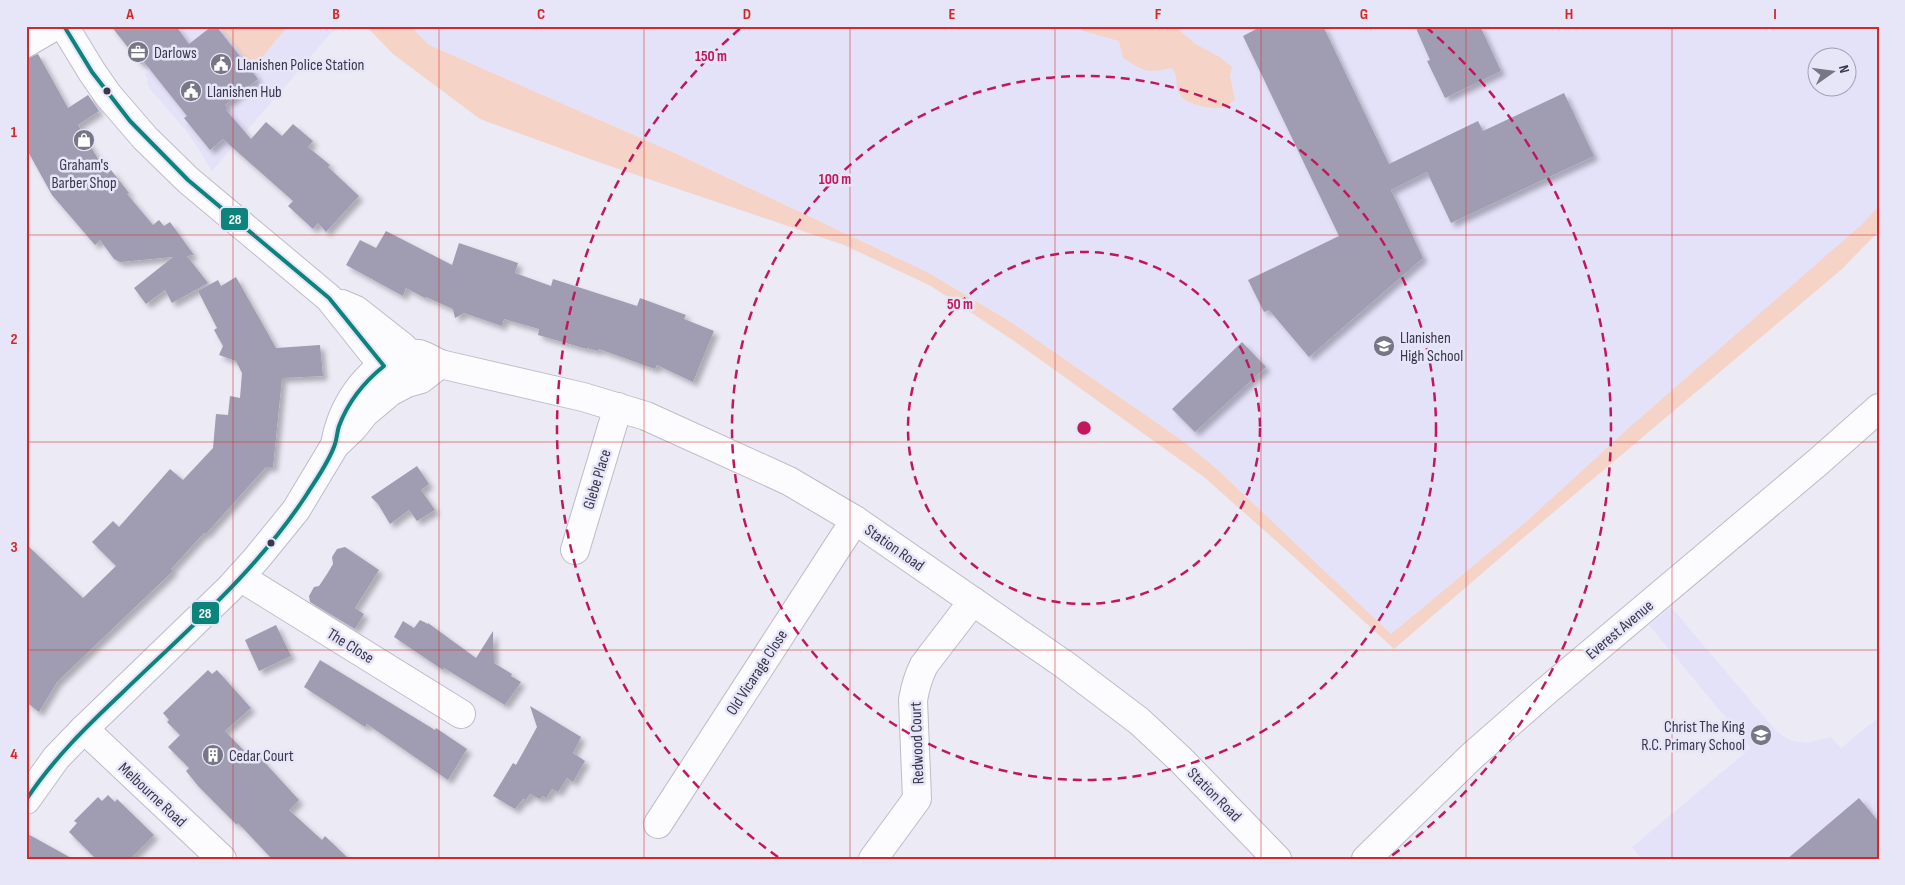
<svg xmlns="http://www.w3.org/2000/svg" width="1905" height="885" font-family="'Sofia Sans Condensed',sans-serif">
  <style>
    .built { fill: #e4e2f9; fill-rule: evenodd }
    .green { fill: #f5d4c7 }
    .building { fill: #a09cb1; filter: url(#shadow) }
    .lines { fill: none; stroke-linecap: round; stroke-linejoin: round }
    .street-casing { stroke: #bdbcc9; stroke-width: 30 }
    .secondary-casing { stroke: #bdbcc9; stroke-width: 30 }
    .street { stroke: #fcfcfe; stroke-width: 28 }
    .secondary { stroke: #fcfcfe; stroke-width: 28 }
    .bus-1-casing { stroke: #e7e6f9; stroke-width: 8 }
    .bus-1 { stroke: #0c837b; stroke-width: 4 }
    .grid { fill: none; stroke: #d62828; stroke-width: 1; stroke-opacity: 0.55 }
    .ring { fill: none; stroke: #c2185b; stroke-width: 2.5; stroke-dasharray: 9 6 }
    .bus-dot { fill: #393749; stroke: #e7e6f9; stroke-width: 2 }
    .labels { text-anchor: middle; stroke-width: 5; stroke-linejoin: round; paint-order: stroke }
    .poi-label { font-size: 16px; fill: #393749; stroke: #e7e6f9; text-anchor: start }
    .street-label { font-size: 16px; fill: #393749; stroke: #e7e6f9 }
    .centre { fill: #c2185b; stroke: #e7e6f9; stroke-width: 2.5 }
    .ring-label { font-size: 15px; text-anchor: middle; font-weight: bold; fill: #c2185b; stroke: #e7e6f9; stroke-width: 5; stroke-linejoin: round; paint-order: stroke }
    .line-badge { stroke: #e7e6f9; stroke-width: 2 }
    .badge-label { font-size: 14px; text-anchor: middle; font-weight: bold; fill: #fff }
    .neatline { fill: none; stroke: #d62828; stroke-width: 2 }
    .grid-label { font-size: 16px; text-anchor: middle; font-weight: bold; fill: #d62828 }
  </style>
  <defs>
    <filter id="shadow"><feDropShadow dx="4.5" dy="4.5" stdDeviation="2.5" flood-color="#0004"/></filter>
  </defs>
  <rect width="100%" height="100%" fill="#ebeaf5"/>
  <g class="built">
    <polygon points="111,26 219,26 253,68 288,26 337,26 212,171 189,134 150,89 147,83 148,79 145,75 148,72"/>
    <path d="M410,26h1469v180l-18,19 -229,200 -104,95 -137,114 -174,-165 -37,-30 -169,-117 -84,-50 -250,-118 -248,-109zM1818,58h30v30h-30z"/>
    <polygon points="1671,607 1777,732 1790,740 1806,743 1831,737 1841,748 1879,717 1879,859 1642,859 1632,847 1751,748 1649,625"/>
  </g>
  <g class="green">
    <polygon points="219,26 288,26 253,68"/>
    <polygon points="366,26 410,26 429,45 677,154 927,272 1011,322 1180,439 1217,469 1391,634 1528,520 1632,425 1861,225 1879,206 1879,231 1842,269 1536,527 1394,649 1293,556 1204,477 1017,343 931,286 844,245 604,164 480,119 393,54"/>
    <path d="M1080,26h95l20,18 25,13 12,10 -2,9 5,24c-3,2 -7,6 -10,7 -11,4 -42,-3 -46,-14 -5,-10 1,-16 -8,-25 -24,6 -28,3 -48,-10l-4,-17 -36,-10z"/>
  </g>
  <g class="building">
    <polygon points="111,26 176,26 189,44 212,26 216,26 258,79 225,105 228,108 226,110 251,139 266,122 282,136 293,124 313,141 308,147 330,165 328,167 359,196 326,232 318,223 313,229 288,206 293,201 223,139 210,150 184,118 187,116 144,62 141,64"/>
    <polygon points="1262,26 1323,26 1389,164 1478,121 1483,131 1564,93 1594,156 1451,223 1427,172 1391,190 1423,258 1309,357 1269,310 1264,312 1248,280 1339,236 1243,36"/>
    <polygon points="1415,26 1480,26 1501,71 1445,98 1427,61 1430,60"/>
    <polygon points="38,54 68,108 88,95 99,111 78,125 107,174 111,170 129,193 127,194 153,225 159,220 164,226 170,222 194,255 187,256 208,283 172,303 165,290 146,304 134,288 173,257 120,262 114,259 100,240 95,245 52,195 26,148 26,59"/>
    <polygon points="386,231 452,265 459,243 518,263 515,273 551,286 553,279 637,306 640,298 686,315 684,319 714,331 693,382 657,365 655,369 599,349 598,351 587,348 587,349 538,335 539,329 504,319 502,326 464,313 455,318 453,309 426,297 425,298 406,288 403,296 346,265 360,240 376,248"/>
    <polygon points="236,277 276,348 320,345 323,376 282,378 273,467 266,467 213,526 206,534 204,533 171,569 173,571 57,682 39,712 26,702 26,544 83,598 116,566 92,542 113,521 119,527 170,469 183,480 213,448 216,414 228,415 230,396 240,398 242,373 236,361 219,355 223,346 214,330 217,328 198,291 218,280 221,286"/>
    <polygon points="1242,342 1266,367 1195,432 1172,409"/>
    <polygon points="417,466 429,484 421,490 435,510 417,521 409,510 390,524 378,504 371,497"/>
    <polygon points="345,547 379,570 355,608 364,614 355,629 310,602 309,596 314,587 319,586 327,574 333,564 332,557 337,549"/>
    <polygon points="420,620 428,624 428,623 476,658 493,631 494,663 512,674 511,676 521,682 505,705 444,668 443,670 394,637 403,621 414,628"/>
    <polygon points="276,625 291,656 259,671 245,640"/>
    <polygon points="320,660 435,730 436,728 467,749 448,780 367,724 365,727 304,687"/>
    <polygon points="208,670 212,674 217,670 251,708 225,731 251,758 256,753 299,800 289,810 322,840 325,836 349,859 272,859 238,823 237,825 199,787 186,771 189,768 168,747 180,735 167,722 169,720 163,713"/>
    <polygon points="530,706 581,737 573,753 585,761 573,782 567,778 558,792 552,789 546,798 543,796 540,799 530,794 526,800 523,799 515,809 493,796 513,763 516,765 537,727"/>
    <polygon points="108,795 115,802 117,799 154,835 130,859 96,859 69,832 77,823 74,821 98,797 102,801"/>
    <polygon points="1859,798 1879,822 1879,859 1787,859"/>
    <polygon points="26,833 73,859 26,859"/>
  </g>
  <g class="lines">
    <g class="street-casing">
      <g id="street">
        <polyline points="26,43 55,26"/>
        <polyline points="575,550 618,407"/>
        <polyline points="240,577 461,714"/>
        <polyline points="84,729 222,859"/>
        <polyline points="658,824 855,520"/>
        <path d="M873,859l44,-60 -4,-99c2,-12 5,-23 11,-35l49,-64"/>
        <polyline points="1366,859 1473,755 1545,692 1818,462 1879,408"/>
      </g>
    </g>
    <g class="secondary-casing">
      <g id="secondary">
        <polyline points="64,26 92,72 108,95 145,138 188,180 329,298 376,357 392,375 398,378"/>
        <polyline points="342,304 356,310 403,347 408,355 411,370"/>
        <path d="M335,445c6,-36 29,-75 66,-88 5,-2 13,-4 18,-3 7,2 15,7 21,10l143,33 63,19 143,65 66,39 210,145 74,56 42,39 96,99"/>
        <polyline points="26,800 56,758 84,729 230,588 257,558 296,510 335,445 353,428 365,413 390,392 407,383 421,379 440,364"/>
      </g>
    </g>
    <use href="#street" class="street"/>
    <use href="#secondary" class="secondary"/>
    <g class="bus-1-casing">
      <path id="bus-1" d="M26,800c27,-41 61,-74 96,-107 65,-63 135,-122 185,-199 10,-16 22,-32 28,-50 2,-6 2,-12 4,-18 9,-24 25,-44 45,-60l-55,-68 -141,-118 -58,-59 -38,-49 -28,-46"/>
    </g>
    <use href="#bus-1" class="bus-1"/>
  </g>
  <path class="grid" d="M233,26v833M439,26v833M644,26v833M850,26v833M1055,26v833M1261,26v833M1466,26v833M1672,26v833M26,235h1853M26,442h1853M26,650h1853"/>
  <g class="ring">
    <circle cx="1084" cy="428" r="176"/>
    <circle cx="1084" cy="428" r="352"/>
    <path d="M778 857A527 527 0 0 1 742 27M1426 27A527 527 0 0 1 1390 857"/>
  </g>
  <defs>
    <g id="office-disc" transform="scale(1.125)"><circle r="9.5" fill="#777685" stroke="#e7e6f9"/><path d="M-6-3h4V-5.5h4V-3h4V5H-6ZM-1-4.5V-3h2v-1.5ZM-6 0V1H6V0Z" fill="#fff"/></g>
    <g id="civic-disc" transform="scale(1.125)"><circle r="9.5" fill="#777685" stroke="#e7e6f9"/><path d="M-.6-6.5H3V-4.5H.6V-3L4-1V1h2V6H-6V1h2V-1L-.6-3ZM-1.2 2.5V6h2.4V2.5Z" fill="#fff"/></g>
    <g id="shop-disc" transform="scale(1.125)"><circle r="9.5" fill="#777685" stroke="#e7e6f9"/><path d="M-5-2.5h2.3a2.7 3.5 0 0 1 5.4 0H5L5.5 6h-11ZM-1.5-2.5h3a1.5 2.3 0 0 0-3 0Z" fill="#fff"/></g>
    <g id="school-disc" transform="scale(1.125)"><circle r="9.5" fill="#777685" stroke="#e7e6f9"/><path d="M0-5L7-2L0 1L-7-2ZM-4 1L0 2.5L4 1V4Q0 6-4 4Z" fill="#fff"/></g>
    <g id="building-disc" transform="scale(1.125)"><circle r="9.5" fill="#777685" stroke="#e7e6f9"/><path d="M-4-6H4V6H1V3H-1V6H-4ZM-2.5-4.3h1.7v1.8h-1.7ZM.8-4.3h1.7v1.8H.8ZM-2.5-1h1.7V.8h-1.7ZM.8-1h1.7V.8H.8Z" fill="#fff"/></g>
  </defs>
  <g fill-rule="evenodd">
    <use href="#office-disc" x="138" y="52"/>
    <use href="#civic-disc" x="221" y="64"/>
    <use href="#civic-disc" x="191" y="91"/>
    <use href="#shop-disc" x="84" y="140"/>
    <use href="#school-disc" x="1384" y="346"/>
    <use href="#school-disc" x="1761" y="735"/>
    <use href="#building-disc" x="213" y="755"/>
  </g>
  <g class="bus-dot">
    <circle cx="107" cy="91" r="4.5"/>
    <circle cx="271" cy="543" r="4.5"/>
  </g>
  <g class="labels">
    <g class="poi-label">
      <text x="154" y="58">Darlows</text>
      <text x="237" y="70">Llanishen Police Station</text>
      <text x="207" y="97">Llanishen Hub</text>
      <text x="84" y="170" text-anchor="middle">Graham's<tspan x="84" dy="18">Barber Shop</tspan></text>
      <text x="1400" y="343">Llanishen<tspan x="1400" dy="18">High School</tspan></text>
      <text x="1745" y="732" text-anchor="end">Christ The King<tspan x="1745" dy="18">R.C. Primary School</tspan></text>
      <text x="229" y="761">Cedar Court</text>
    </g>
    <g class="street-label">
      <text transform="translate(596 479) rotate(-73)" y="6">Glebe Place</text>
      <text transform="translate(895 547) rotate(35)" y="6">Station Road</text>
      <text transform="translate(1619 629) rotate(-40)" y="6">Everest Avenue</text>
      <text transform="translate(351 645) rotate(32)" y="6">The Close</text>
      <text transform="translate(756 672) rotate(-57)" y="6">Old Vicarage Close</text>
      <text transform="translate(916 743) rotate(-92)" y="6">Redwood Court</text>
      <text transform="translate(153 794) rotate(43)" y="6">Melbourne Road</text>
      <text transform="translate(1215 794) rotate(45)" y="6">Station Road</text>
    </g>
  </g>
  <circle cx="1084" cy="428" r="8" class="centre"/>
  <g class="ring-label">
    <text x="711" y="61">150 m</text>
    <text x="835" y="184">100 m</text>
    <text x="960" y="309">50 m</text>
  </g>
  <g class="line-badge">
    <rect x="220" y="207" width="29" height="24" rx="5" fill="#0c837b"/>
    <rect x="191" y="601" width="29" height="24" rx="5" fill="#0c837b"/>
  </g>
  <g class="badge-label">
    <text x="235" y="224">28</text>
    <text x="205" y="618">28</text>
  </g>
  <rect width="1905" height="885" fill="none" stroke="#e7e6f9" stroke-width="55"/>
  <g transform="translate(1832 72) rotate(76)"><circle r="24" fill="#e7e6f9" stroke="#a1a0b3"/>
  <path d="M0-4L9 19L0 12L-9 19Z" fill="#777685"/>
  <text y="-8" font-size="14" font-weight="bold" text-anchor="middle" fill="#393749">N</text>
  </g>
  <rect x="28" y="28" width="1850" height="830" class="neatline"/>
  <g class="grid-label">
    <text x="130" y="19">A</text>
    <text x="336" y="19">B</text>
    <text x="541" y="19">C</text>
    <text x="747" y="19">D</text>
    <text x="952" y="19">E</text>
    <text x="1158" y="19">F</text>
    <text x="1364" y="19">G</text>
    <text x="1569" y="19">H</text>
    <text x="1775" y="19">I</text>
    <text x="14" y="137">1</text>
    <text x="14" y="344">2</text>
    <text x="14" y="552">3</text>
    <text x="14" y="759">4</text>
  </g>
</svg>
